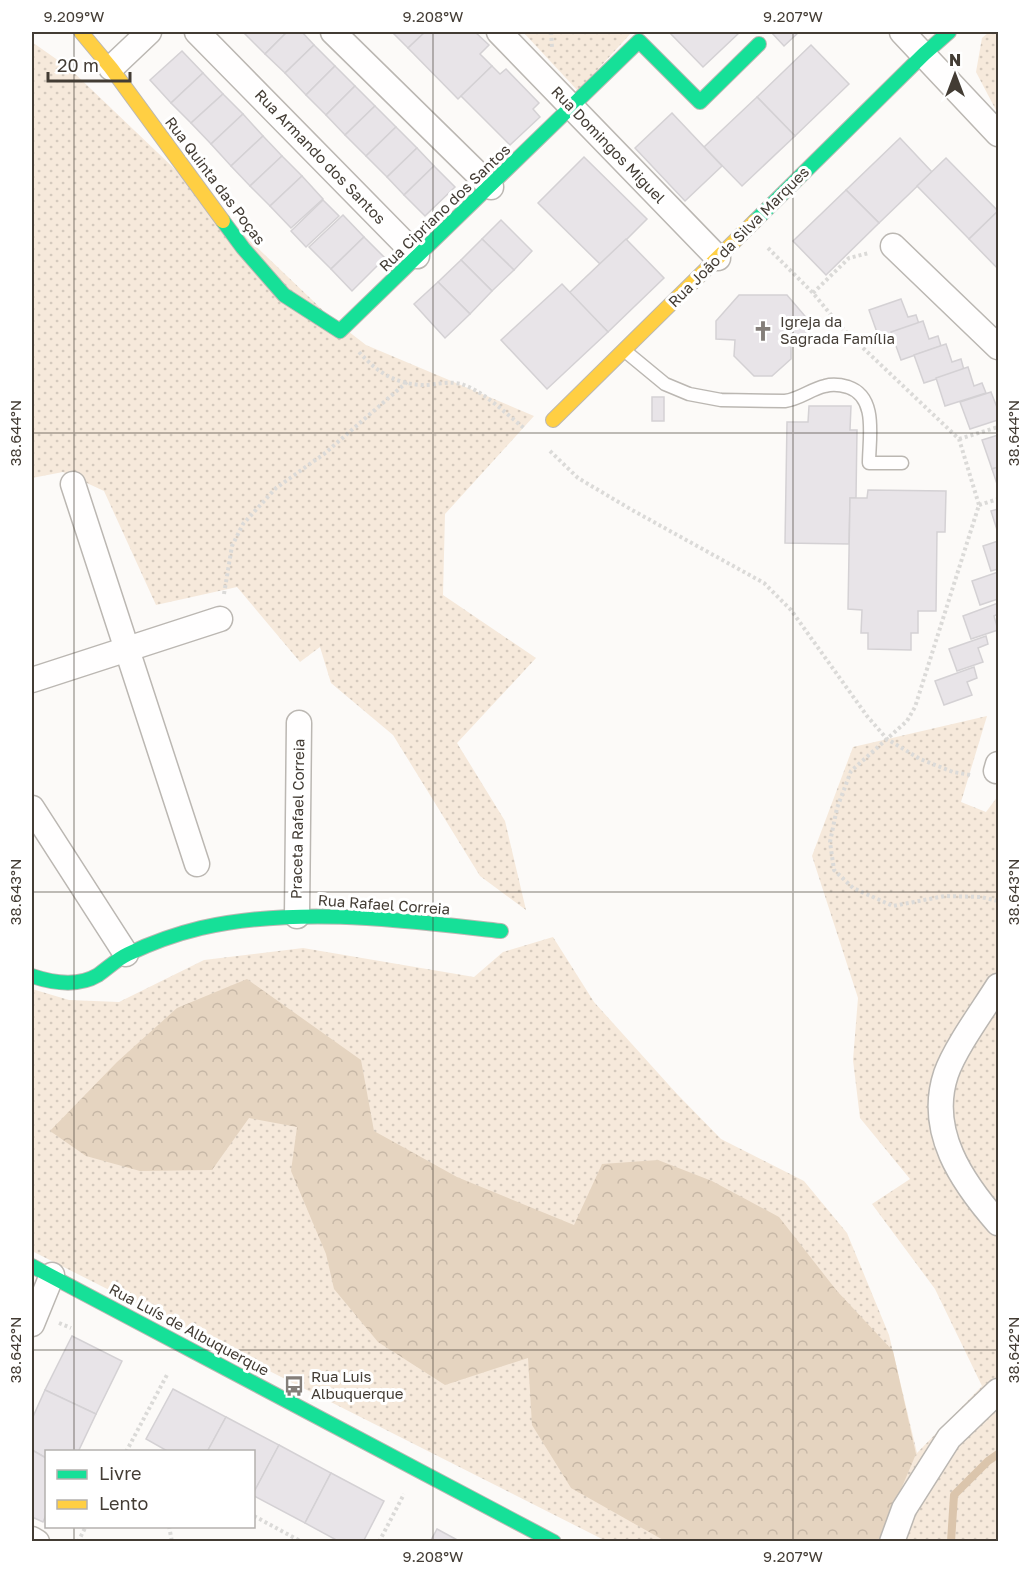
<svg xmlns="http://www.w3.org/2000/svg" width="1030" height="1573" font-family="'Golos Text',sans-serif">
  <style>
    .grass { fill: url(#grass-dots) }
    .forest { fill: url(#forest-crowns) }
    .lines { fill: none; stroke-linecap: round; stroke-linejoin: round }
    .stream { stroke: #dbc5ac; stroke-width: 8 }
    .building { fill: #e8e4e8; stroke: #d4d1d4; stroke-width: 1.5 }
    .lane-casing { stroke: #bbb7b2; stroke-width: 15 }
    .street-casing { stroke: #bbb7b2; stroke-width: 27 }
    .fast-casing { stroke: #bbb7b2; stroke-width: 16 }
    .slow-casing { stroke: #bbb7b2; stroke-width: 16 }
    .path { stroke: #dbdad8; stroke-width: 4; stroke-dasharray: 3 3; stroke-linecap: butt }
    .lane { stroke: #fffefe; stroke-width: 12 }
    .street { stroke: #fffefe; stroke-width: 24 }
    .fast { stroke: #16e098; stroke-width: 14 }
    .slow { stroke: #ffcf43; stroke-width: 14 }
    .ticks { fill: none; stroke: #433c34; stroke-width: 1.5; stroke-opacity: 0.45 }
    .labels { text-anchor: middle; stroke-width: 6; stroke-linejoin: round; paint-order: stroke }
    .street-label { font-size: 15px; fill: #433c34; stroke: #fff }
    .poi-label { font-size: 15px; fill: #433c34; stroke: #fff; text-anchor: start }
    .neatline { fill: none; stroke: #433c34; stroke-width: 2 }
    .ticks-label { font-size: 15px; text-anchor: middle; fill: #433c34 }
  </style>
  <defs>
    <pattern id="grass-dots" width="8" height="8" patternUnits="userSpaceOnUse" patternTransform="scale(1.5)"><rect width="8" height="8" fill="#f6e9db"/><path d="M2 2h.1M6 6h.1" fill="none" stroke="#d4c9bd" stroke-width="1.8" stroke-linecap="round"/></pattern>
    <pattern id="forest-crowns" width="20" height="18" patternUnits="userSpaceOnUse" patternTransform="scale(1.5)"><rect width="20" height="18" fill="#e5d4c0"/><path d="M2 6a3 3 0 1 1 6 0M12 15a3 3 0 1 1 6 0" fill="none" stroke="#c6b7a6"/></pattern>
  </defs>
  <rect width="100%" height="100%" fill="#fcfaf8"/>
  <g class="grass">
    <polygon points="523,32 632,32 578,91"/>
    <polygon points="989,32 998,32 998,114 976,72 982,38"/>
    <polygon points="32,42 69,68 331,318 366,345 534,416 445,514 443,595 536,658 457,743 505,821 526,910 480,876 393,735 331,683 320,647 300,662 237,587 156,605 104,491 63,472 32,478"/>
    <polygon points="987,716 961,802 986,812 998,796 998,1541 606,1541 32,1251 32,989 69,1000 119,1002 204,960 303,948 474,977 503,952 553,937 594,1002 677,1094 721,1139 804,1181 847,1233 889,1335 917,1453 982,1386 935,1289 872,1204 910,1179 860,1118 853,1060 858,998 812,856 853,747"/>
  </g>
  <polygon class="forest" points="247,979 361,1060 374,1131 457,1177 574,1225 602,1164 658,1160 712,1181 779,1217 837,1291 893,1351 916,1454 879,1541 665,1541 571,1488 532,1425 528,1358 445,1385 378,1342 334,1289 326,1254 291,1171 297,1127 249,1118 212,1170 140,1171 86,1156 50,1131 117,1062 177,1008"/>
  <g class="lines">
    <polyline class="stream" points="951,1542 954,1495 988,1461 998,1454"/>
  </g>
  <g class="building">
    <polygon points="243,32 287,32 265,54"/>
    <polygon points="287,32 302,32 314,45 285,73 265,54"/>
    <polygon points="392,32 425,32 408,48"/>
    <polygon points="425,32 475,32 489,45 480,54 492,66 458,99 408,48"/>
    <polygon points="669,32 740,32 703,67"/>
    <polygon points="771,32 799,32 784,46"/>
    <polygon points="314,45 335,66 306,95 285,73"/>
    <polygon points="811,45 849,84 795,136 757,97"/>
    <polygon points="182,51 203,73 171,103 150,80"/>
    <polygon points="335,66 355,86 326,115 306,95"/>
    <polygon points="492,66 500,74 506,69 539,103 533,109 540,117 510,145 461,96"/>
    <polygon points="203,73 223,94 191,123 171,103"/>
    <polygon points="355,86 375,106 345,135 326,115"/>
    <polygon points="223,94 243,114 211,144 191,123"/>
    <polygon points="757,97 795,136 742,186 704,147"/>
    <polygon points="375,106 396,127 366,156 345,135"/>
    <polygon points="672,113 722,166 685,201 635,148"/>
    <polygon points="243,114 263,136 231,166 211,144"/>
    <polygon points="396,127 417,148 387,177 366,156"/>
    <polygon points="263,136 282,156 250,186 231,166"/>
    <polygon points="900,138 932,172 879,223 846,190"/>
    <polygon points="417,148 434,166 404,195 387,177"/>
    <polygon points="282,156 302,176 270,206 250,186"/>
    <polygon points="584,157 647,219 601,265 538,203"/>
    <polygon points="946,158 998,211 969,239 917,186"/>
    <polygon points="434,166 455,187 425,216 404,195"/>
    <polygon points="302,176 323,199 291,228 270,206"/>
    <polygon points="846,190 879,223 826,275 793,241"/>
    <polygon points="323,200 339,216 306,247 291,231"/>
    <polygon points="998,211 998,269 969,239"/>
    <polygon points="343,215 364,237 331,269 309,247"/>
    <polygon points="501,220 532,251 514,270 482,239"/>
    <polygon points="364,237 385,258 352,291 331,269"/>
    <polygon points="482,239 514,270 492,291 461,260"/>
    <polygon points="626,239 664,278 608,332 569,293"/>
    <polygon points="461,260 492,291 470,314 438,282"/>
    <polygon points="438,282 470,314 445,338 414,304"/>
    <polygon points="562,284 608,332 547,389 501,340"/>
    <polygon points="739,295 787,295 810,322 810,341 791,341 791,359 772,376 754,376 734,356 735,340 716,339 716,321"/>
    <polygon points="901,299 908,317 916,315 919,324 879,338 869,310"/>
    <polygon points="923,321 929,339 938,336 941,346 901,360 891,332"/>
    <polygon points="946,344 952,362 961,359 964,370 924,383 914,355"/>
    <polygon points="968,367 974,386 982,383 986,393 945,406 936,378"/>
    <polygon points="991,392 998,410 998,420 970,429 960,402"/>
    <rect x="652" y="397" width="12" height="24"/>
    <polygon points="809,406 851,406 850,430 857,430 856,498 850,498 849,544 785,543 787,422 808,422"/>
    <polygon points="998,435 998,467 992,469 982,440"/>
    <polygon points="998,467 998,487 992,469"/>
    <polygon points="868,490 946,491 945,532 937,532 936,611 918,611 918,633 911,633 911,650 868,649 868,633 861,633 862,610 848,609 850,498 867,498"/>
    <polygon points="998,509 998,533 991,511"/>
    <polygon points="998,541 998,569 991,571 983,546"/>
    <polygon points="998,572 998,599 980,605 972,581"/>
    <polygon points="998,603 998,614 994,616 998,630 971,639 963,616"/>
    <polygon points="986,636 988,644 978,648 983,662 957,671 949,649"/>
    <polygon points="974,667 977,678 967,682 972,695 944,705 935,681"/>
    <polygon points="72,1336 122,1361 96,1414 45,1390"/>
    <polygon points="173,1389 226,1417 207,1452 169,1452 146,1439"/>
    <polygon points="45,1390 96,1414 78,1452 46,1452 46,1458 32,1450 32,1419"/>
    <polygon points="226,1417 279,1445 254,1492 254,1452 207,1452"/>
    <polygon points="279,1445 331,1473 305,1523 254,1496 254,1492"/>
    <polygon points="32,1450 46,1458 46,1515 43,1522 32,1517"/>
    <polygon points="331,1473 384,1501 363,1542 340,1542 305,1523"/>
    <polygon points="437,1529 461,1542 430,1542"/>
  </g>
  <g class="lines">
    <g class="lane-casing">
      <path id="lane" d="M625,351l40,33 24,10 32,6 64,1c15,-2 26,-12 40,-15 7,-2 16,-1 23,1 30,10 21,51 21,76h33"/>
    </g>
    <g class="street-casing">
      <g id="street">
        <polyline points="197,32 417,256"/>
        <polyline points="333,32 491,187"/>
        <polyline points="499,32 718,258"/>
        <polyline points="902,32 998,134"/>
        <polyline points="111,68 149,32"/>
        <polyline points="893,246 998,347"/>
        <polyline points="73,484 197,864"/>
        <polyline points="32,680 220,619"/>
        <polyline points="996,771 998,764"/>
        <polyline points="32,808 126,954"/>
        <polyline points="297,916 299,723"/>
        <path d="M998,986c-15,24 -43,62 -52,88 -19,57 16,108 52,149"/>
        <polyline points="32,1324 52,1275"/>
        <polyline points="32,1539 37,1542"/>
        <polyline points="892,1542 904,1509 949,1438 998,1391"/>
      </g>
    </g>
    <g class="fast-casing">
      <g id="fast">
        <polyline points="223,221 243,248 284,295 340,331 639,41 700,102 759,44"/>
        <polyline points="755,221 924,54 949,32"/>
        <path d="M32,976c21,7 46,11 66,-1 10,-7 19,-16 30,-21 23,-11 48,-20 73,-26 99,-22 201,-8 300,3"/>
        <polyline points="32,1266 554,1542"/>
      </g>
    </g>
    <g class="slow-casing">
      <g id="slow">
        <polyline points="81,32 111,68 223,221"/>
        <polyline points="553,420 755,221"/>
      </g>
    </g>
    <g class="path">
      <polyline points="551,32 552,48"/>
      <polyline points="768,248 813,293 841,327 959,439 979,505 915,707 907,721 851,771 837,808 830,842 834,870 853,888 893,906 945,896 981,897 998,901"/>
      <polyline points="813,293 849,258 869,253"/>
      <path d="M359,352c18,20 36,32 64,33 13,0 28,-5 41,0 22,8 42,29 60,43"/>
      <polyline points="959,439 998,427"/>
      <polyline points="550,451 578,478 632,510 764,583 791,610 867,716 887,739 920,759 953,772 971,775"/>
      <polyline points="979,505 998,499"/>
      <polyline points="224,594 232,546 243,524 276,488 324,454 407,382"/>
      <polyline points="59,1323 71,1328"/>
      <polyline points="126,1452 168,1373"/>
      <polyline points="254,1516 302,1542"/>
      <polyline points="169,1526 172,1542"/>
      <polyline points="78,1542 86,1526"/>
      <polyline points="379,1542 404,1494"/>
    </g>
    <use href="#lane" class="lane"/>
    <use href="#street" class="street"/>
    <use href="#fast" class="fast"/>
    <use href="#slow" class="slow"/>
  </g>
  <path class="ticks" d="M74,32v1420M433,32v1510M793,32v1510M32,433h966M32,892h966M32,1350h966M74,1526v16"/>
  <defs>
    <g id="church-bare" transform="scale(1.62)"><path d="M-1.2-6h2.4v3.5h3.3v2.4h-3.3V6h-2.4V-.1h-3.3v-2.4h3.3Z" fill="#847e79" stroke="#fff" stroke-width="2.5" paint-order="stroke"/></g>
    <g id="bus-bare" transform="scale(1.62)"><path d="M-5-6H5V4H4V6H2V4H-2V6H-4V4H-5ZM-3.5-4V0h7V-4ZM-3.5 1.2v1.5H-2V1.2ZM2 1.2v1.5H3.5V1.2Z" fill="#847e79" stroke="#fff" stroke-width="2.5" paint-order="stroke"/></g>
  </defs>
  <g fill-rule="evenodd">
    <use href="#church-bare" x="763" y="331"/>
    <use href="#bus-bare" x="294" y="1386"/>
  </g>
  <g class="labels">
    <g class="street-label">
      <text transform="translate(608 145) rotate(46)" y="5">Rua Domingos Miguel</text>
      <text transform="translate(320 157) rotate(46)" y="5">Rua Armando dos Santos</text>
      <text transform="translate(215 181) rotate(53)" y="5">Rua Quinta das Poças</text>
      <text transform="translate(445 208) rotate(-44)" y="5">Rua Cipriano dos Santos</text>
      <text transform="translate(739 237) rotate(-45)" y="5">Rua João da Silva Marques</text>
      <text transform="translate(298 819) rotate(-89)" y="5">Praceta Rafael Correia</text>
      <text transform="translate(384 905) rotate(4)" y="5">Rua Rafael Correia</text>
      <text transform="translate(189 1330) rotate(28)" y="5">Rua Luís de Albuquerque</text>
    </g>
    <g class="poi-label">
      <text x="780" y="327">Igreja da<tspan x="780" dy="17">Sagrada Família</tspan></text>
      <text x="311" y="1382">Rua Luis<tspan x="311" dy="17">Albuquerque</tspan></text>
    </g>
  </g>
  <rect width="1030" height="1573" fill="none" stroke="#ffffff" stroke-width="66"/>
  <rect x="45" y="1450" width="210" height="78" fill="#ffffff" stroke="#b4b1ae" stroke-width="1.5"/>
  <rect x="57" y="1470" width="30" height="9" fill="#16e098" stroke="#b4b1ae" stroke-width="1.5"/>
  <text x="99" y="1480" font-size="18" fill="#433c34">Livre</text>
  <rect x="57" y="1500" width="30" height="9" fill="#ffcf43" stroke="#b4b1ae" stroke-width="1.5"/>
  <text x="99" y="1510" font-size="18" fill="#433c34">Lento</text>
  <g transform="translate(955 75)" stroke="#ffffff" stroke-width="4.5" paint-order="stroke">
  <path d="M0-4.5L10 22L0 15L-10 22Z" fill="#433c34"/>
  <text y="-9" font-size="16" font-weight="bold" text-anchor="middle" fill="#433c34">N</text>
  </g>
  <path d="M48 72v9h82v-9" fill="none" stroke="#433c34" stroke-width="3"/>
  <text x="57" y="72" font-size="18" fill="#433c34" stroke="#ffffff" stroke-width="4.5" paint-order="stroke">20 m</text>
  <rect x="33" y="33" width="964" height="1507" class="neatline"/>
  <g class="ticks-label">
    <text x="74" y="22">9.209°W</text>
    <text x="433" y="22">9.208°W</text>
    <text x="793" y="22">9.207°W</text>
    <text transform="translate(16 433) rotate(-90)" y="5">38.644°N</text>
    <text transform="translate(1014 433) rotate(-90)" y="5">38.644°N</text>
    <text transform="translate(16 892) rotate(-90)" y="5">38.643°N</text>
    <text transform="translate(1014 892) rotate(-90)" y="5">38.643°N</text>
    <text transform="translate(16 1350) rotate(-90)" y="5">38.642°N</text>
    <text transform="translate(1014 1350) rotate(-90)" y="5">38.642°N</text>
    <text x="433" y="1562">9.208°W</text>
    <text x="793" y="1562">9.207°W</text>
  </g>
</svg>
